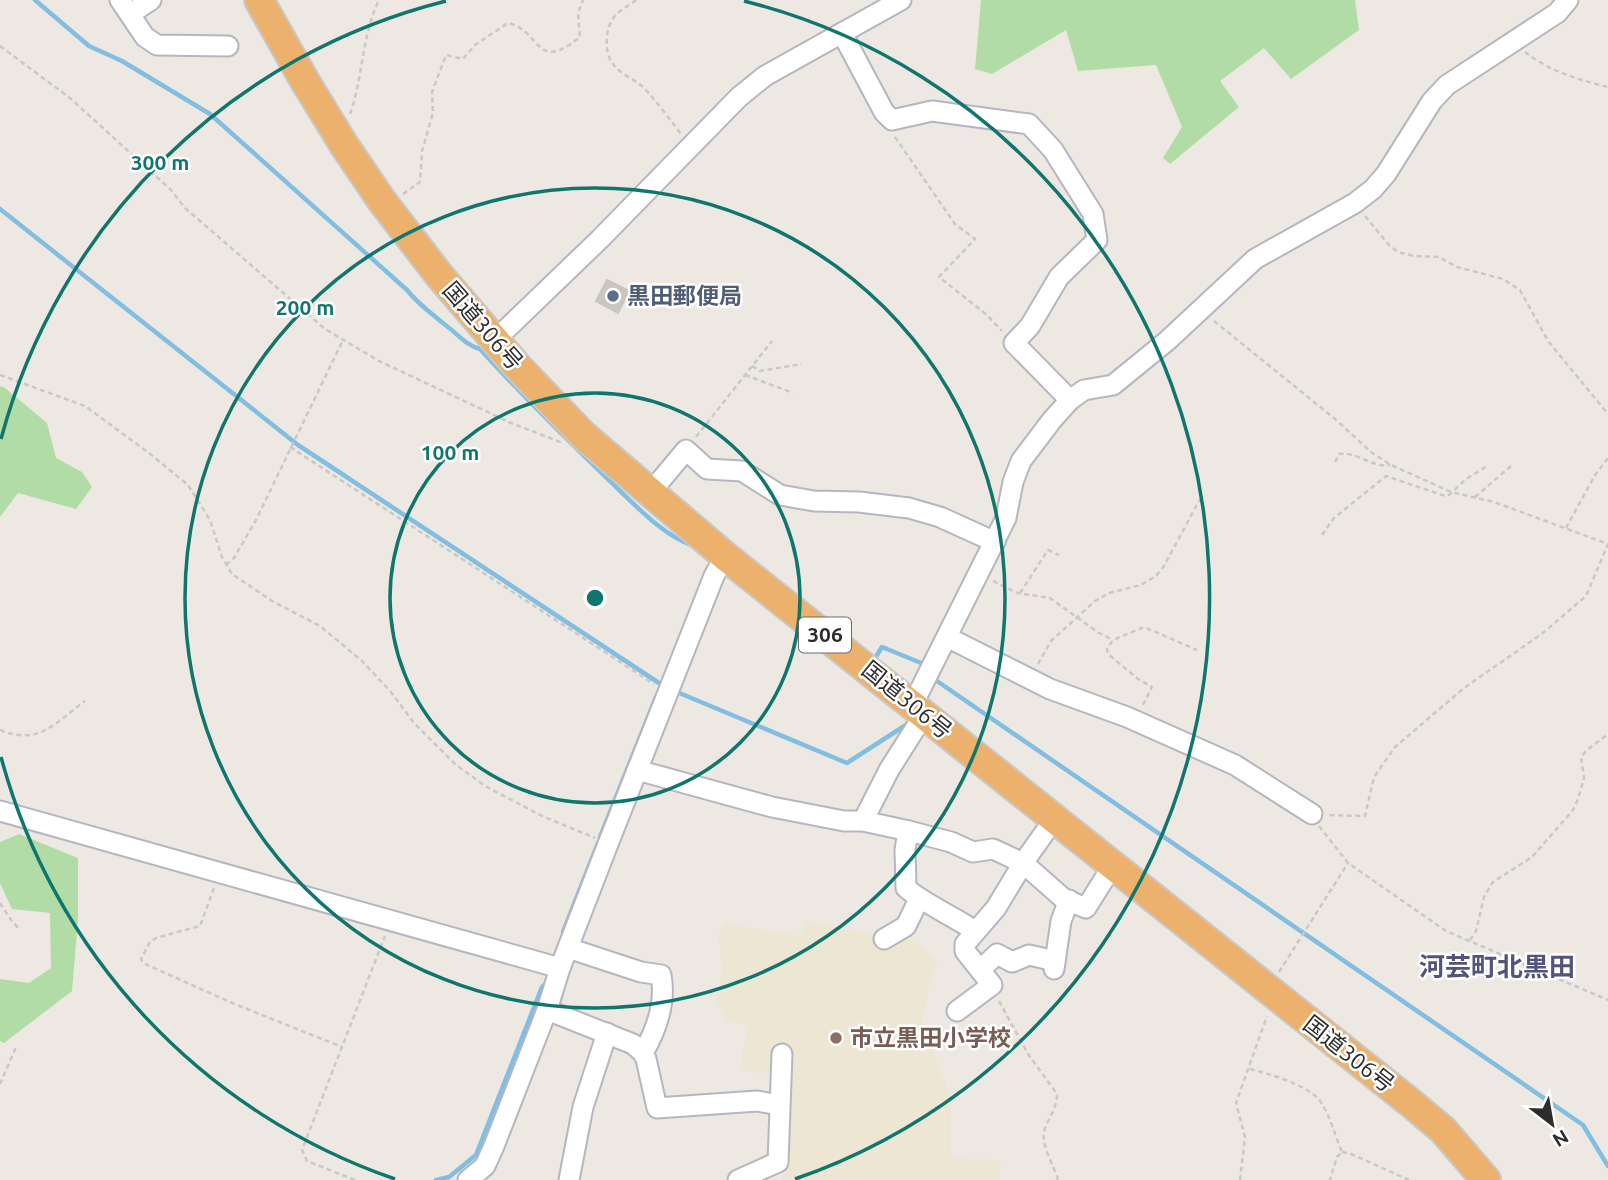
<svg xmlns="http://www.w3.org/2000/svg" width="1608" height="1180" font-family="Ubuntu,'Noto Sans JP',sans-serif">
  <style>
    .education { fill: #ece6d3 }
    .green { fill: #b2dca5 }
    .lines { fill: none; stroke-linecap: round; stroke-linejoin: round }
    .stream { stroke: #82bee1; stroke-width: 4.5 }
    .building { fill: #c9c7c0; stroke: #c8c5bb; stroke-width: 2 }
    .minor-casing { stroke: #b5b6bf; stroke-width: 23 }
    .highway-casing { stroke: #c8c8c8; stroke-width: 32 }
    .path { stroke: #c8c8c8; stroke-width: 2.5; stroke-dasharray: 5 3.5; stroke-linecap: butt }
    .minor { stroke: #fff; stroke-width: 19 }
    .highway { stroke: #ecb16d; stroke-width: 28 }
    .ring { fill: none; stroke: #0f766e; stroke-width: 3.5 }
    .service-dot { fill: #5c6f8a; stroke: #fff; stroke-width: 2.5 }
    .education-dot { fill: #8d6e63; stroke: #fff; stroke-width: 2.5 }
    .labels { text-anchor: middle; stroke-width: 5; stroke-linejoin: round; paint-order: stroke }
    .shield { fill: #fff; stroke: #6c6c6c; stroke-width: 2 }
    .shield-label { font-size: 21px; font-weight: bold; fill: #2d2d2d }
    .service-label { font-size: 23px; font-weight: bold; fill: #4e5e75; stroke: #fff; text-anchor: start }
    .street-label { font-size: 23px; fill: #2d2d2d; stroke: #fff }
    .education-label { font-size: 23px; font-weight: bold; fill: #785e54; stroke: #fff; text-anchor: start }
    .quarter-label { font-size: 26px; font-weight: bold; fill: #525579; stroke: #fff }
    .centre { fill: #0f766e; stroke: #fff; stroke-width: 3.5 }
    .ring-label { font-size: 21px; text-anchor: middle; font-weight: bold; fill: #0f766e; stroke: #fff; stroke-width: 5; stroke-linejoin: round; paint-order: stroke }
  </style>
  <rect width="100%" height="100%" fill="#ede9e2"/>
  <polygon class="education" points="806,922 877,936 905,936 924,948 938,963 933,971 921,1022 951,1097 951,1158 1001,1160 1000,1180 783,1180 774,1074 739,1071 748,1025 726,1020 717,1001 722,968 718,933 725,924 802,936"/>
  <g class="green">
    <polygon points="981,0 1355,0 1359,30 1291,79 1264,48 1220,81 1239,107 1170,164 1163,158 1182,127 1156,65 1078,71 1066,30 992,74 975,69"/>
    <polygon points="0,386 5,388 47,423 56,458 82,472 92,487 76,509 18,493 0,517"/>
    <polygon points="19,834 78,858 78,920 72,991 4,1043 0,1041 0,979 29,983 51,968 50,913 12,909 0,883 0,842"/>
  </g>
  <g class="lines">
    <g class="stream">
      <path d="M35,0l54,46 33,15 88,53 197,176c11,14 24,23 37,34 13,9 21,21 36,25 42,46 85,89 130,132 23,22 55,57 85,65"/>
      <polyline points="0,209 298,445 659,683"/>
      <polyline points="872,658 874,660 882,647 926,665"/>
      <polyline points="932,682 934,679 1583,1125 1608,1166"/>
      <polyline points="677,692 847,763 909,723"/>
      <polyline points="600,837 656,697"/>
      <polyline points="563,932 598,843"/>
      <polyline points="436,1180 449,1177 476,1155 542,987 546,983"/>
    </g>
  </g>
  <polygon class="building" points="607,280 629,291 618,313 596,301"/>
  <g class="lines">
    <g class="minor-casing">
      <g id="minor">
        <polyline points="120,0 145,37 157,45 228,46"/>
        <polyline points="130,14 151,0"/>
        <polyline points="842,33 884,112 892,120 932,111 1029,124 1053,150 1093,214 1097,240 1059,277 1030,326 1014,343 1070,400"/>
        <polyline points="495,340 600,239 739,97 765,76 901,0"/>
        <polyline points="650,493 686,450 707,469 742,471 780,495 814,501 859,502 909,508 940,517 995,542"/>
        <polyline points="947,637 1050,689 1127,717 1235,765 1312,814"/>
        <polyline points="913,704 1006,518 1013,482 1021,461 1052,420 1070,400 1084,390 1113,385 1167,341 1255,259 1355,203 1373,189 1386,174 1432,101 1447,85 1557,13 1568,0"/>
        <polyline points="637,770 772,807 844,821 863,821 909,831 951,842 973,852 993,849 1023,863 1064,899 1086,908 1113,865"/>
        <polyline points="0,811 560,968"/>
        <polyline points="863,821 889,770 925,713"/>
        <path d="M908,831l-3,19 1,38c17,15 49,29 69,43"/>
        <polyline points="1023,863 1055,818"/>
        <polyline points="884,939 906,926 919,899"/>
        <path d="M568,948l73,24 20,3c5,27 -4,54 -18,78"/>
        <polyline points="1054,969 1061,921 1069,900"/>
        <polyline points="980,970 997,954 1012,962 1029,955 1055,961"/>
        <polyline points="547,1010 633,1044 643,1053 646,1059 657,1108 757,1101 779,1105"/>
        <polyline points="957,1011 992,985 965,951 965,944 996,908 1022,865"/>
        <polyline points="468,1180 485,1166 494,1146 547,1010 560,968 608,844 714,576 725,556"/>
        <polyline points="569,1180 583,1107 607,1033"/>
        <polyline points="738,1180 778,1162 782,1054"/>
      </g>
    </g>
    <g class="highway-casing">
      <polyline id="highway" points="259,0 306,83 344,145 382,201 439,275 516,365 583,435 725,556 1412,1104 1443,1130 1486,1180"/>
    </g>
    <g class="path">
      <path d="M636,0c-7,6 -17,10 -22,17 -9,11 -10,36 -1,47 7,10 21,15 30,23 14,15 26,31 38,47"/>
      <polyline points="0,46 70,98 171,190 185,208 325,329 379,361 511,423 563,443"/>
      <path d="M1525,52c24,19 54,28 83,35"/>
      <path d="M350,114c13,-36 12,-80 29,-114"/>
      <polyline points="895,137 955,224 975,239 939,277 987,315 1002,331"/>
      <path d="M403,194l17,-12 2,-31 11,-38 -1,-21 14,-37 17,4 12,-14 33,-22c34,8 27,51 72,14l-2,-24 5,-13"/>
      <polyline points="1365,216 1389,245 1398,252 1414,256 1439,257 1457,267 1503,279 1520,290 1548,341 1608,414"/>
      <polyline points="1214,321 1335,419 1371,452 1391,465 1451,492 1494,502 1608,544 1586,596 1543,633 1464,688 1395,747 1374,777 1365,816 1326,815"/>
      <polyline points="752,366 760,371 802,364"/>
      <polyline points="0,375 85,406 149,453 188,485 210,520 222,557 232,574 272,601 320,626 362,661 391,692 414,723 455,764 485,786 542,816 595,838"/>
      <polyline points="745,375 793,393"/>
      <polyline points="696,437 772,341"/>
      <polyline points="290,447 654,684"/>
      <path d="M1335,462l4,-8c18,-3 33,14 51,11"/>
      <polyline points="1475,497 1511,466"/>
      <polyline points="1566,528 1595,475 1608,458"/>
      <polyline points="1322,535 1334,518 1386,476 1445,496 1449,495 1466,479 1487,466"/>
      <polyline points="226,565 234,558 256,520 343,340"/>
      <polyline points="993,581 1017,593 1050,598 1099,633 1113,640"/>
      <polyline points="1020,593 1048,550 1059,555"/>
      <polyline points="1038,664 1051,641 1095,601 1109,593 1141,585 1156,576 1164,566 1200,499"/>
      <polyline points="1143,705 1152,687 1138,679 1108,654 1107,649 1113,640 1144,627 1197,650"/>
      <path d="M0,730c39,16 55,-7 85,-29"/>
      <polyline points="1319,826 1348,863 1446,931 1608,1000"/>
      <polyline points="214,888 200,926 156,938 150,942 141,959 143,963 232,1003 342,1047"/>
      <polyline points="0,903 11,920 20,930"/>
      <polyline points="1470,940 1476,931 1484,897 1493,882 1532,857 1573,810 1578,799 1584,778 1581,757 1587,750 1608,734"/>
      <polyline points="1279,972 1348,863"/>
      <path d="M999,1001l29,53 29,40c0,15 -9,24 -13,37 -3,14 10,35 14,49"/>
      <path d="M1250,1069c19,5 57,15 70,32 10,14 15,35 22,51l-5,5 -7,23"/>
      <polyline points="0,1084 17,1045"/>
      <polyline points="1342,1152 1351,1154 1409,1180"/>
      <polyline points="355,1180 307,1161 302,1150 385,936"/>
      <polyline points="1240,1180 1245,1137 1236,1103 1267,1016"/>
    </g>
    <use href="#minor" class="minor"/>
    <use href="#highway" class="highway"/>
  </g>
  <g class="ring">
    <circle cx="595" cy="598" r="205"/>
    <circle cx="595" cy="598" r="410"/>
    <path d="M395 1179A615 615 0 0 1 1 757M1 439A615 615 0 0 1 446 1M744 1A615 615 0 0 1 795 1179"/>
  </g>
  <circle class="service-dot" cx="613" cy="296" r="7"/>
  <circle class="education-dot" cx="836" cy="1038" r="7"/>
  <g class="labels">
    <rect class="shield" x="799" y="617.5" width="52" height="35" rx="5"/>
    <g class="shield-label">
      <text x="825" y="642">306</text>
    </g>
    <g class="service-label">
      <text x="627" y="304">黒田郵便局</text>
    </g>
    <g class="street-label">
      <text transform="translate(483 326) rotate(49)" y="8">国道306号</text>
      <text transform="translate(907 700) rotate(39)" y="8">国道306号</text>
      <text transform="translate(1349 1054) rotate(38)" y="8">国道306号</text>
    </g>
    <g class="education-label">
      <text x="850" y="1046">市立黒田小学校</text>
    </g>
    <g class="quarter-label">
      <text x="1497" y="976">河芸町北黒田</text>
    </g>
  </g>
  <circle cx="595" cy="598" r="10" class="centre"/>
  <g class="ring-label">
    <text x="160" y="170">300 m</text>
    <text x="305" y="315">200 m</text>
    <text x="450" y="460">100 m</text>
  </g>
  <g transform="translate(1552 1124) rotate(149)" stroke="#ffffff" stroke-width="5" paint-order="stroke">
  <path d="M0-5L12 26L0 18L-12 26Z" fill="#2d2d2d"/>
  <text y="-10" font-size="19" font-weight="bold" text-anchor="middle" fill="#2d2d2d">N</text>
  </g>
</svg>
